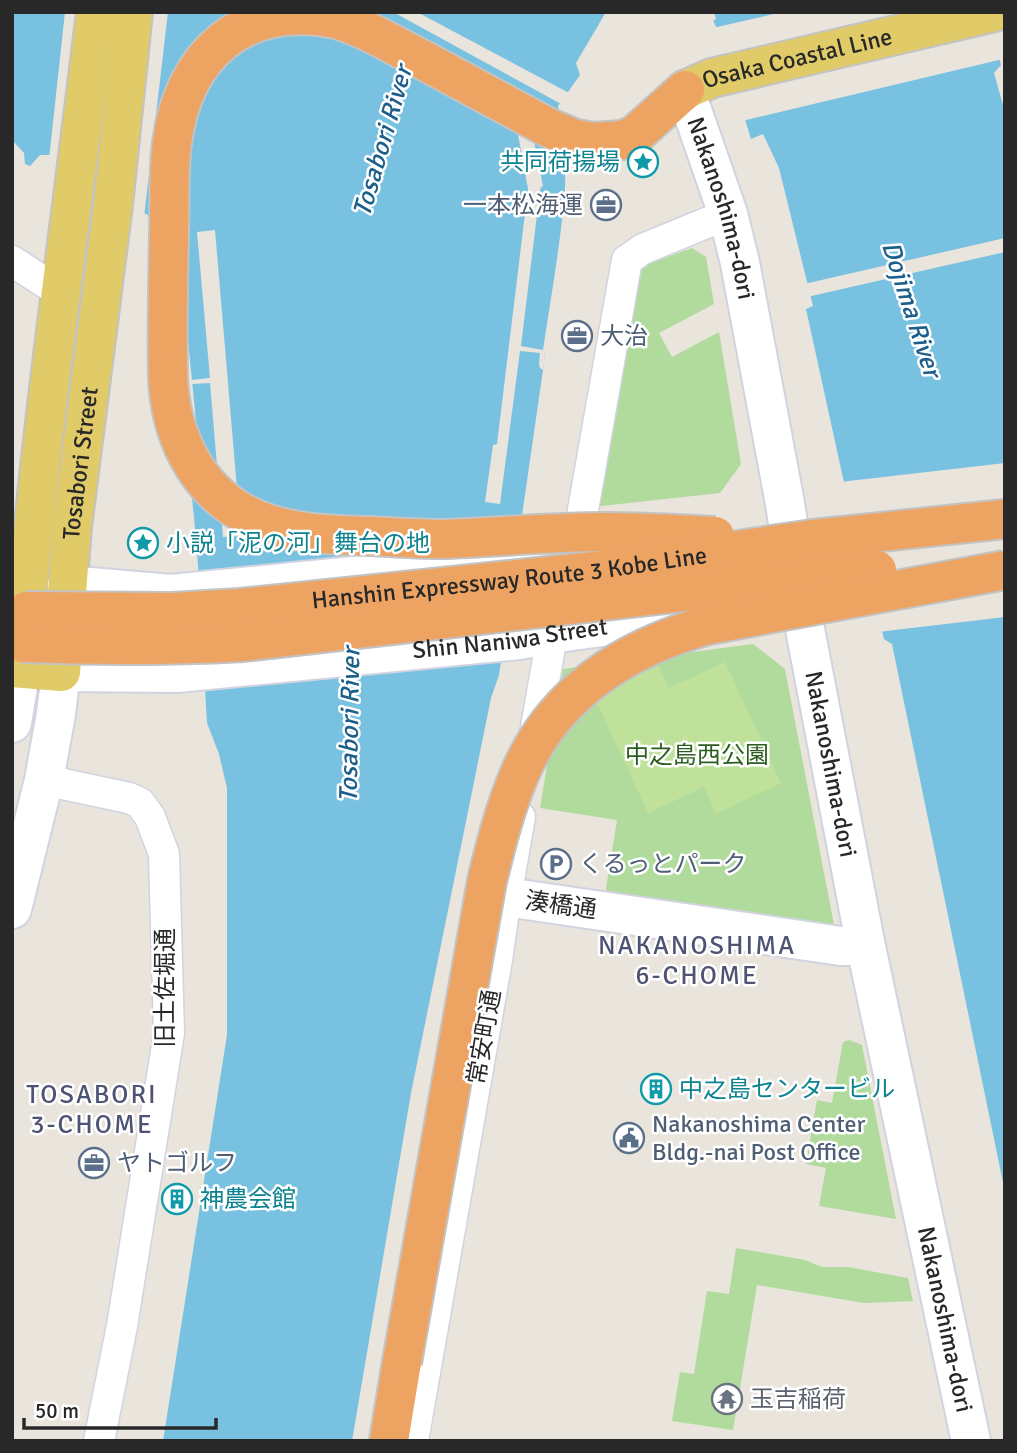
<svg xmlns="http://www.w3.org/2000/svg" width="1017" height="1453" font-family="Signika,'Noto Sans JP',sans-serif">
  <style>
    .green { fill: #b0db9d }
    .pitch { fill: #c0e19a }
    .water { fill: #79c1e1 }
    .pier { fill: #e9e4dc }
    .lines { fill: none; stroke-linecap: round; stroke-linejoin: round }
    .street-casing { stroke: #d1d3e0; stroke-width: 33 }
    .secondary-casing { stroke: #d1d3e0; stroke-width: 42 }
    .primary-casing { stroke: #c3c3c3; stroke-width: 42 }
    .highway-casing { stroke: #c3c3c3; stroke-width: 42 }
    .street { stroke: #fff; stroke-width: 30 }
    .secondary { stroke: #fff; stroke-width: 38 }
    .primary { stroke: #e1ca68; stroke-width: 38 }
    .highway { stroke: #eda463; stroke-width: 38 }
    .highway-bridge-casing { stroke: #c3c3c3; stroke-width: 42; stroke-linecap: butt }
    .highway-bridge { stroke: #eda463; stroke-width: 38 }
    .labels { text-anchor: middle; stroke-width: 5; stroke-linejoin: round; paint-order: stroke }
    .street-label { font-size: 24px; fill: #282828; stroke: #fff }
    .culture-label { font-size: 24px; fill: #0d838f; stroke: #fff; text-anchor: start }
    .service-label { font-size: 24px; fill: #4e5e75; stroke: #fff; text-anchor: start }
    .park-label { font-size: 24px; fill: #2b5d21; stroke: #fff }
    .worship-label { font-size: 24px; fill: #5b616d; stroke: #fff; text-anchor: start }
    .water-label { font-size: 26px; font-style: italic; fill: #1b5f8a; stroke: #fff }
    .neighbourhood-label { font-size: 26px; letter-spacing: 2px; fill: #4e5374; stroke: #fff }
  </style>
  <rect width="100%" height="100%" fill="#e9e4dc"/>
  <g class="green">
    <polygon points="692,248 706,257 714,304 659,333 672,357 719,332 741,464 720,493 592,507 635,267 645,259 653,262"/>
    <polygon points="753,644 785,669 834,925 831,929 605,895 617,820 540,808 563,669"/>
    <polygon points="849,1040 862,1045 896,1219 819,1206 826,1168 806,1164 817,1100 832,1103 843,1042"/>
    <polygon points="736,1248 805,1260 822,1267 848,1267 908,1278 913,1301 864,1303 757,1285 733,1430 672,1421 680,1372 694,1374 707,1291 729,1294"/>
  </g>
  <polygon class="pitch" points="725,662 781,783 716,814 704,787 648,813 593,694 658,664 669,688"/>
  <g class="water">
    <path d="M12,12h594l-30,51 4,12 -22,31c4,27 8,55 7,82 -4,54 -14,108 -22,162l2,4 -2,16 -44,305 -8,23 -80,395 -59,348h-189l64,-406v-247l-8,-34 -12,-31 -10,-174 -6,-62 7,-45 -14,-143 -25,-77 -110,-67h-9l-10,11 -5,-2 -1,-11 -12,-13z"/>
    <polygon points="714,12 986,12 1001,65 994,73 1005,112 1005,1192 892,644 884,639 843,478 806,309 813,306 779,168 763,134 751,139 717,28 713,21 716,19"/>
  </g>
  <g class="pier">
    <polygon points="65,12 168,12 144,217 49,159"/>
    <polygon points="393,12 417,12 571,94 563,105"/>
    <polygon points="782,12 990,12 1003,59 742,121 713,28"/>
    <polygon points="531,127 543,186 541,187 540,190 521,346 543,350 545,354 543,370 540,368 539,364 540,353 520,351 500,504 485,502 493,445 497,444 528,189 517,129"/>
    <polygon points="215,230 241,536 223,537 210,383 192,384 191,380 210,378 197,232"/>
    <polygon points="1005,238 1005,252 807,297 804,284"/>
    <polygon points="1005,463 1005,617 878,632 840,482"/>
  </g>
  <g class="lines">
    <g class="street-casing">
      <g id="street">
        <polyline points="12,261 61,293"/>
        <polyline points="574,553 580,527 627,260 643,249 728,214"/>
        <polyline points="533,744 549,653 551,634"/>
        <polyline points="44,780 129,798 140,803 150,817 164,854 169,1033 122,1326 99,1441"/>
        <polyline points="413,1441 497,960 506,897 520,817"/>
      </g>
    </g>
    <g class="secondary-casing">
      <g id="secondary">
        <path id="s1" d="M685,90l43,124 12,49 44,235 21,131 60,313 106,499"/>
        <polyline points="67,585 171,594 633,548"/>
        <polyline points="12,723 21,669"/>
        <polyline points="506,897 841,946 848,946 865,942"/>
        <path id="s2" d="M12,909l32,-129 12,-66 5,-42 116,1 342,-33 32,-6 167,-23"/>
      </g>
    </g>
    <g class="primary-casing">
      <g id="primary">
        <path id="s3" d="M685,90l27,-12 282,-66"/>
        <path d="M23,643c17,-211 48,-421 73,-631"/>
        <path id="s4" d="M12,668l49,4 11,-145 41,-322 20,-193"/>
      </g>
    </g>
    <g class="highway-casing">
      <g id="highway">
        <path d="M168,377c-1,-48 0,-95 1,-143 1,-29 -1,-62 3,-91 11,-88 71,-143 164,-124 30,9 59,27 87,41 42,23 84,45 126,68l24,10 19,4 31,-2 13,-6 49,-44"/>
        <polyline points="389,1441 402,1362"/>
      </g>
    </g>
    <use href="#street" class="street"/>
    <use href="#secondary" class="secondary"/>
    <use href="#primary" class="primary"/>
    <use href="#highway" class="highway"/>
    <g class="highway-bridge-casing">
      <g id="highway-bridge">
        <path d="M168,377c2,55 26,110 77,137 37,20 84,21 125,22 24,1 49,3 74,3 53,-2 107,-7 160,-7 37,0 74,2 111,4"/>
        <path id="s5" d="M26,611l146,1 68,-4 364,-38 209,-31 192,-20"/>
        <path d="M22,643c74,3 147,3 221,-1l634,-72"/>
        <path d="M402,1362l85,-481c9,-37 18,-73 33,-108 35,-81 106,-125 188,-148l297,-55"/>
      </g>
    </g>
    <use href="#highway-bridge" class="highway-bridge"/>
  </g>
  <defs>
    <g id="sight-ring" transform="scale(1.575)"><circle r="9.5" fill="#fff" stroke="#0f9aa8" stroke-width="1.5"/><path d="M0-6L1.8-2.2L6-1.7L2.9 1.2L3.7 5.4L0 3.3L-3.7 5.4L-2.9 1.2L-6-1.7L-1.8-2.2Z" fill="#0f9aa8"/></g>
    <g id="office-ring" transform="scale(1.575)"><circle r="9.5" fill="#fff" stroke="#5c6f8a" stroke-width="1.5"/><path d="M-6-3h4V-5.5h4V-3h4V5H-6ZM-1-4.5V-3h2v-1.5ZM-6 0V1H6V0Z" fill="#5c6f8a"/></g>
    <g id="parking-ring" transform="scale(1.575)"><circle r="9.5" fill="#fff" stroke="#5c6f8a" stroke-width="1.5"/><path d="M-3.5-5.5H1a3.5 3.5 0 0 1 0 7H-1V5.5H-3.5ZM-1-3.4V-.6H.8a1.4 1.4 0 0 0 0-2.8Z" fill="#5c6f8a"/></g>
    <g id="building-ring" transform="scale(1.575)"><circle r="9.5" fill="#fff" stroke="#0f9aa8" stroke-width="1.5"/><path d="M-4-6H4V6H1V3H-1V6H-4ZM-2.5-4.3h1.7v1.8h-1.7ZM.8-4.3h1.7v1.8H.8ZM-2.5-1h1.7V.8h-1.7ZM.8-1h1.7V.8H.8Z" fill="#0f9aa8"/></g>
    <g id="civic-ring" transform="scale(1.575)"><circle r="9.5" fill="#fff" stroke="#5c6f8a" stroke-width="1.5"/><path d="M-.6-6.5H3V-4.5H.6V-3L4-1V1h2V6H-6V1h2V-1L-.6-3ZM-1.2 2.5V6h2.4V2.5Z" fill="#5c6f8a"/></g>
    <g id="temple-ring" transform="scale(1.575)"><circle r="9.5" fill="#fff" stroke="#6b7280" stroke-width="1.5"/><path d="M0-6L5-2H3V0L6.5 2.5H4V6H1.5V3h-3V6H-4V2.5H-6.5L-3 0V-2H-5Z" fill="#6b7280"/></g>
  </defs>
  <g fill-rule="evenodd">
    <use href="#sight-ring" x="643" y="162"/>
    <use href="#office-ring" x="606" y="205"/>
    <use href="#office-ring" x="577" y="336"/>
    <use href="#sight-ring" x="143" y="543"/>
    <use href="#parking-ring" x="556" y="864"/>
    <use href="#building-ring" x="656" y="1089"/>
    <use href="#civic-ring" x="629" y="1138"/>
    <use href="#office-ring" x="94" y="1163"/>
    <use href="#building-ring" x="177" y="1199"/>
    <use href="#temple-ring" x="727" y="1399"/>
  </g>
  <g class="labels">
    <g class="street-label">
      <text dy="8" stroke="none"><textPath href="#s3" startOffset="117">Osaka Coastal Line</textPath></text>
      <text dy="8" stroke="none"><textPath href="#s1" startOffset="124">Nakanoshima-dori</textPath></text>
      <text dy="8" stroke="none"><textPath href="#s4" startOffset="259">Tosabori Street</textPath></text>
      <text dy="8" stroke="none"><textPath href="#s5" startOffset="485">Hanshin Expressway Route 3 Kobe Line</textPath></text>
      <text dy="8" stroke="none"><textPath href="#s2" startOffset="693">Shin Naniwa Street</textPath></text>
      <text dy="8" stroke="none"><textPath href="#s1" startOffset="691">Nakanoshima-dori</textPath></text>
      <text transform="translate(561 905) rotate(8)" y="8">湊橋通</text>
      <text transform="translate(165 988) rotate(-90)" y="8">旧土佐堀通</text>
      <text transform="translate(484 1037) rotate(-80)" y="8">常安町通</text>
      <text dy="8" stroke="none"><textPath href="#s1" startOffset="1258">Nakanoshima-dori</textPath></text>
    </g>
    <g class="culture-label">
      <text x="620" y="170" text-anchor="end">共同荷揚場</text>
      <text x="166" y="551">小説「泥の河」舞台の地</text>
      <text x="679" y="1097">中之島センタービル</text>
      <text x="200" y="1207">神農会館</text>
    </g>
    <g class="service-label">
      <text x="583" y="213" text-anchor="end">一本松海運</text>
      <text x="600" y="344">大治</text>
      <text x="579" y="872">くるっとパーク</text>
      <text x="652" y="1132">Nakanoshima Center<tspan x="652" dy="28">Bldg.-nai Post Office</tspan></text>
      <text x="117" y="1171">ヤトゴルフ</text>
    </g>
    <g class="park-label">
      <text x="697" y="763">中之島西公園</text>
    </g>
    <g class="worship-label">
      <text x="750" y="1407">玉吉稲荷</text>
    </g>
    <g class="water-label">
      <text transform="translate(382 141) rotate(-74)" y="9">Tosabori River</text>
      <text transform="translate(912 309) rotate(72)" y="9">Dojima River</text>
      <text transform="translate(349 725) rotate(-89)" y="9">Tosabori River</text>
    </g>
    <g class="neighbourhood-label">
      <text x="697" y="954">NAKANOSHIMA<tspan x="697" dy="30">6-CHOME</tspan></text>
      <text x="92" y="1103">TOSABORI<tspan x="92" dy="30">3-CHOME</tspan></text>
    </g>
  </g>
  <rect width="1017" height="1453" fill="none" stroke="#282828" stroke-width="28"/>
  <path d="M24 1418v10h192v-10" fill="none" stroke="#282828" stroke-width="3.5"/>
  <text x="35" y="1418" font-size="21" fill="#282828" stroke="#ffffff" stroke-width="5" paint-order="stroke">50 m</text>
</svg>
